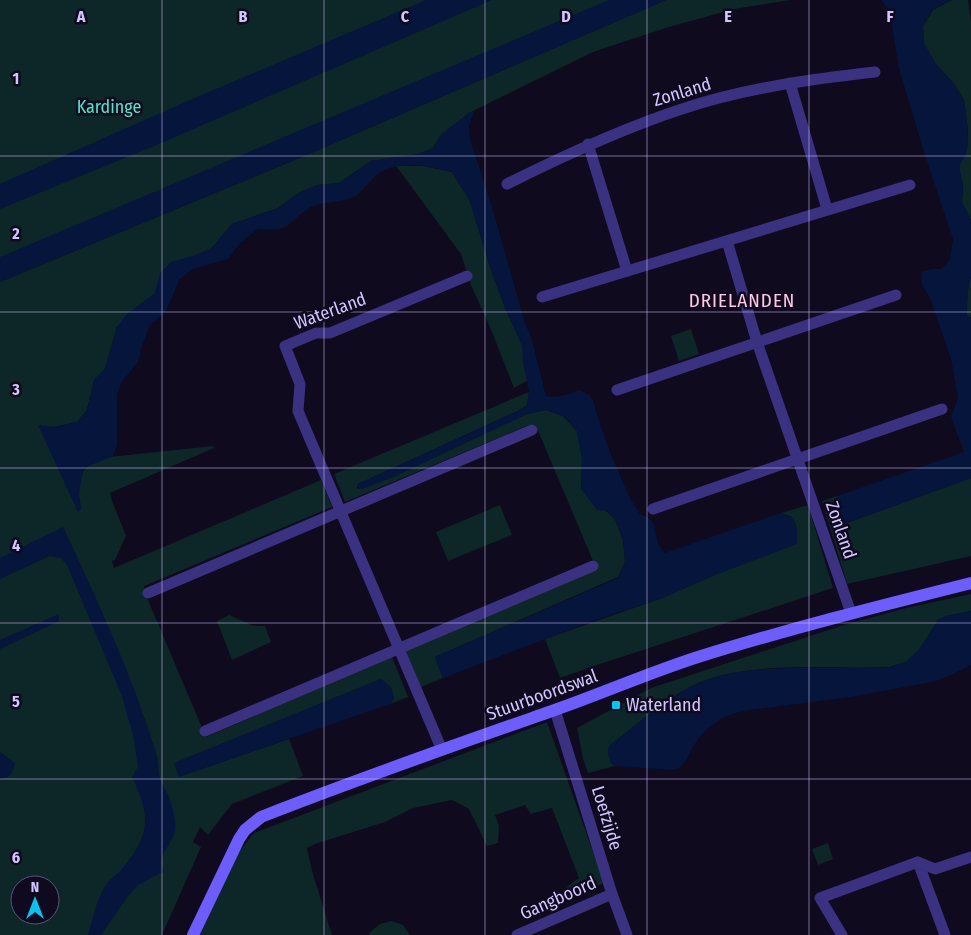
<svg xmlns="http://www.w3.org/2000/svg" width="971" height="935" font-family="'Fira Sans Condensed',sans-serif">
  <style>
    .green { fill: #0d2627; fill-rule: evenodd }
    .water { fill: #05153b }
    .lines { fill: none; stroke-linecap: round; stroke-linejoin: round }
    .street { stroke: #3a3180; stroke-width: 11 }
    .secondary { stroke: #6d5dff; stroke-width: 12 }
    .grid { fill: none; stroke: #d1c6ff; stroke-width: 1; stroke-opacity: 0.55 }
    .poi-dot { fill: #00c7f1; stroke: #0f0a1d; stroke-width: 2 }
    .labels { text-anchor: middle; stroke-width: 5; stroke-linejoin: round; paint-order: stroke }
    .street-label { font-size: 18px; fill: #d1c6ff; stroke: #0f0a1d }
    .park-label { font-size: 18px; fill: #4ae7cb; stroke: #0f0a1d }
    .poi-label { font-size: 18px; fill: #d1c6ff; stroke: #0f0a1d; text-anchor: start }
    .neighbourhood-label { font-size: 19px; letter-spacing: 1px; fill: #ffc8e7; stroke: #0f0a1d }
    .grid-label { font-size: 16px; text-anchor: middle; font-weight: bold; fill: #d1c6ff; stroke: #0f0a1d; stroke-width: 5; stroke-linejoin: round; paint-order: stroke }
  </style>
  <rect width="100%" height="100%" fill="#0f0a1d"/>
  <g class="green">
    <polygon points="0,0 663,0 0,266"/>
    <path d="M666,0h124l-56,9 -65,18 -76,25 -124,61 -28,22 -8,13 -14,6 -48,7 -32,22 -21,2 -18,7 -22,16 -46,16 -20,24 -51,24 -6,21 -38,34 -12,42 -11,11 -7,30 -10,12 -22,5 26,53 2,-9 5,-5 21,-9 104,-11 1,2 -104,45 2,8 14,35 -11,24 -3,1 2,7 207,-88 11,27 -188,79 1,7 61,144 186,-80 16,40 -18,7 4,-6 -13,-19 -194,79 5,14 97,-33 14,37 -71,28 -24,31 -8,-8 -7,15 8,5 -39,88h-162v-653l304,-126zM20,885h30v30h-30z"/>
    <polygon points="952,0 968,0 971,20 971,220 962,202 963,185 960,172 960,164 967,151 968,131 964,100 954,84 936,64 924,44 923,26 933,10"/>
    <polygon points="396,166 423,166 452,172 470,201 491,270 506,310 522,345 527,381 514,388 490,327 471,285 461,254"/>
    <path d="M971,277v41l-4,-3c0,-13 0,-26 4,-38z"/>
    <polygon points="691,329 699,354 679,361 671,336"/>
    <polygon points="529,392 527,405 520,410 358,484 357,488 358,489 527,414 546,410 563,416 577,431 582,459 581,489 615,519 623,540 625,562 618,577 435,657 443,678 421,687 406,651 596,568 536,426 529,425 345,502 334,474"/>
    <polygon points="971,478 971,556 847,584 822,501 837,496 839,515 844,524"/>
    <polygon points="500,505 512,535 448,561 436,532"/>
    <polygon points="808,505 833,588 597,665 560,678 545,639 662,598 710,577 792,517 781,513"/>
    <path d="M971,594v17l-25,5 -8,4 -19,30 -13,12 -17,5c-57,3 -142,-7 -193,17 -31,15 -59,41 -87,62l2,17 4,3 -27,7 -5,-14 -6,-31 74,-40 193,-63 62,-17z"/>
    <polygon points="229,615 254,626 265,626 271,642 232,660 217,621"/>
    <polygon points="547,722 604,883 565,902 565,888 579,878 552,808 531,814 525,805 495,815 499,825 498,843 487,846 469,809 452,800 413,808 385,822 315,844 307,848 312,871 332,935 200,935 235,857 254,833"/>
    <polygon points="828,843 833,859 818,865 812,849"/>
    <polygon points="391,921 403,925 410,935 370,935 369,933 380,924"/>
  </g>
  <g class="water">
    <polygon points="426,0 492,0 154,146 0,209 0,184 190,100"/>
    <polygon points="609,0 666,0 304,156 0,282 0,257"/>
    <path d="M881,0h71l-20,10 -9,16 1,18 12,20 18,20 10,16 4,31 -1,20 -7,13v8l3,13 -1,17 9,18v57c-4,12 -4,25 -4,38l4,3v160l-127,46 -5,-9 -2,-19 127,-44 -13,-35 7,-19 -7,-39 -21,-61 -8,-13 -1,-13 10,-3h10l9,-9 3,-21 -30,-90 -25,-84 -8,-54z"/>
    <path d="M474,111l-5,15 1,13 23,71 32,113 7,17 14,56c11,2 22,-1 33,-6l10,5 5,7 2,10 16,45 17,39 11,18 9,4 5,7 4,19 7,9 116,-40c19,6 16,14 16,31l-87,33 -48,21 -83,28 -136,52 -8,-21 183,-79 7,-16 -2,-22 -8,-21 -8,-8 -10,-1 -16,-21 1,-30 -5,-28 -13,-15 -18,-6 -19,4 -129,61 -36,14 -5,-2 1,-3 162,-74 7,-5 2,-13 -6,-30 -1,-17 -16,-35 -15,-40 -21,-69 -18,-29c-22,-5 -50,-13 -71,0 -10,6 -16,18 -25,24 -11,7 -36,5 -48,13 -24,16 -16,23 -50,20l-18,14 -12,16 -35,10 -13,10 -14,32 -16,14 -8,21 -4,16 -17,21 -4,13v49l-4,11 -25,10 -5,5 -4,22 2,16 -3,3 -40,-87 16,2 23,-5 10,-12 7,-30 11,-11 12,-42 10,-13 28,-21 6,-21 10,-10 22,-6 19,-8 20,-24 46,-16 22,-16 18,-7 21,-2 32,-22 48,-7 14,-6 8,-13 28,-22z"/>
    <path d="M63,527c35,74 70,150 94,229 2,8 1,16 3,23 2,7 8,13 10,21 3,8 6,21 5,30 -3,17 -20,25 -11,41l-26,14 -10,11 -27,39h-13c5,-16 8,-33 16,-47 4,-7 11,-12 16,-17 30,-34 32,-54 12,-94l6,-10 -5,-32 -11,-39 -55,-131 -6,-7 -11,-2 -50,23v-21z"/>
    <path d="M971,611v54l-24,12 -15,5 -81,15 -109,14 -20,7 -17,13 -11,14 -8,15 -7,8 -7,2 -57,-4c-7,-6 -8,-12 -6,-20 28,-21 56,-47 87,-62 51,-24 136,-13 193,-17l17,-5 13,-12 19,-30 8,-4z"/>
    <polygon points="59,614 59,621 0,649 0,640"/>
    <polygon points="381,679 391,687 394,698 390,704 179,777 174,763"/>
    <path d="M0,752l15,11c-2,10 -5,15 -15,16z"/>
  </g>
  <g class="lines">
    <g class="street">
      <polyline points="790,83 827,209"/>
      <polyline points="588,144 627,271"/>
      <path d="M507,184c58,-29 116,-56 178,-76 62,-20 126,-29 190,-36"/>
      <polyline points="727,241 757,342 851,613"/>
      <polyline points="542,297 910,185"/>
      <polyline points="617,390 896,295"/>
      <polyline points="653,509 942,409"/>
      <polyline points="148,593 532,430"/>
      <polyline points="555,710 612,894 627,935"/>
      <polyline points="205,731 593,566"/>
      <polyline points="442,750 298,411 300,384 285,346 316,333 330,333 467,276"/>
      <polyline points="918,862 945,935"/>
      <polyline points="517,935 612,894"/>
      <polyline points="842,935 820,898 918,862 935,869 971,857"/>
    </g>
    <path class="secondary" d="M193,935l46,-96 6,-9 16,-13c96,-38 194,-72 291,-106 49,-17 96,-38 146,-54 90,-28 181,-51 273,-74"/>
  </g>
  <path class="grid" d="M162,0v935M324,0v935M485,0v935M647,0v935M809,0v935M0,156h971M0,312h971M0,468h971M0,623h971M0,779h971"/>
  <rect class="poi-dot" x="611" y="700" width="10" height="10" rx="2.5"/>
  <g class="labels">
    <g class="street-label">
      <text transform="translate(682 92) rotate(-17)" y="6">Zonland</text>
      <text transform="translate(330 311) rotate(-20)" y="6">Waterland</text>
      <text transform="translate(841 530) rotate(71)" y="6">Zonland</text>
      <text transform="translate(542 695) rotate(-20)" y="6">Stuurboordswal</text>
      <text transform="translate(607 818) rotate(73)" y="6">Loefzijde</text>
      <text transform="translate(558 898) rotate(-24)" y="6">Gangboord</text>
    </g>
    <g class="park-label">
      <text x="109" y="113">Kardinge</text>
    </g>
    <g class="poi-label">
      <text x="626" y="711">Waterland</text>
    </g>
    <g class="neighbourhood-label">
      <text x="742" y="307">DRIELANDEN</text>
    </g>
  </g>
  <g class="grid-label">
    <text x="81" y="22">A</text>
    <text x="243" y="22">B</text>
    <text x="405" y="22">C</text>
    <text x="566" y="22">D</text>
    <text x="728" y="22">E</text>
    <text x="890" y="22">F</text>
    <text x="16" y="84">1</text>
    <text x="16" y="239">2</text>
    <text x="16" y="395">3</text>
    <text x="16" y="551">4</text>
    <text x="16" y="707">5</text>
    <text x="16" y="863">6</text>
  </g>
  <g transform="translate(35 900)"><circle r="24" fill="#0f0a1d" stroke="#5d5577"/>
  <path d="M0-4L9 19L0 12L-9 19Z" fill="#00c7f1"/>
  <text y="-8" font-size="14" font-weight="bold" text-anchor="middle" fill="#d1c6ff">N</text>
  </g>
</svg>
